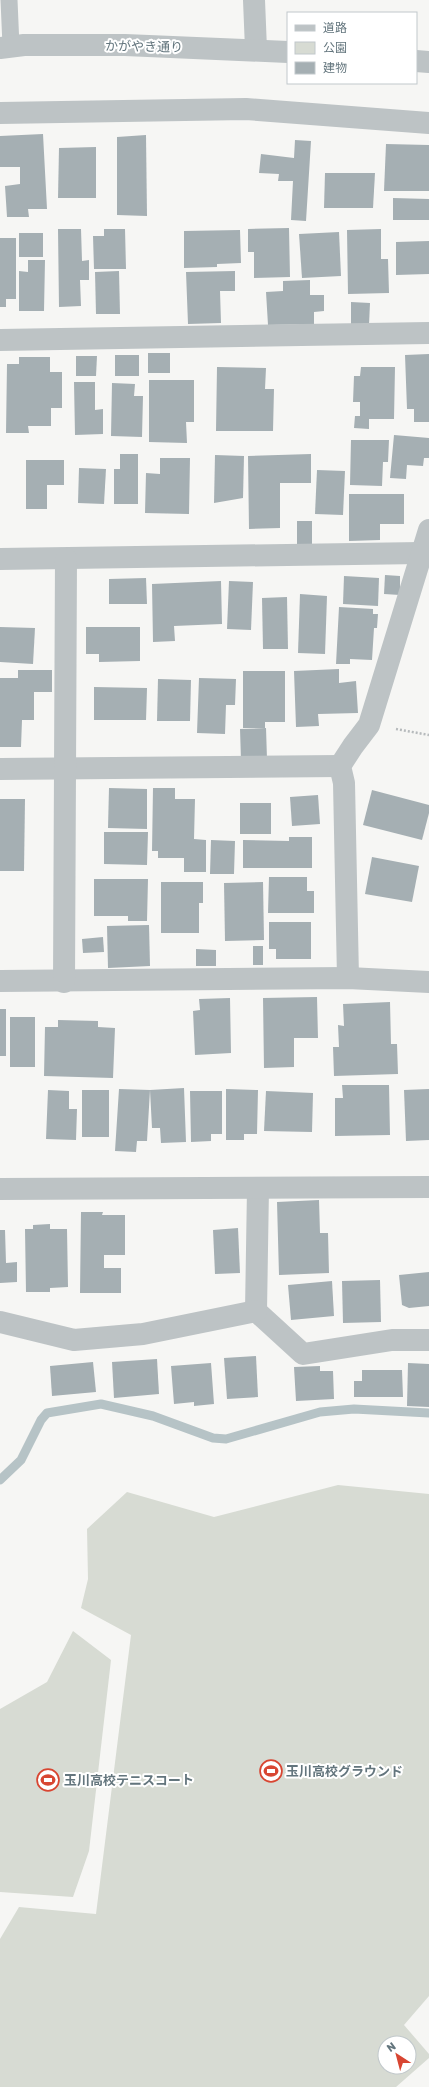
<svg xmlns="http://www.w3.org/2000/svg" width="429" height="2087" font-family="Rubik,'Noto Sans JP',sans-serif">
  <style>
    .green { fill: #d7dbd3; fill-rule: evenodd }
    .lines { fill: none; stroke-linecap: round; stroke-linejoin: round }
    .stream { stroke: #b6c3c6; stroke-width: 9 }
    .building { fill: #a5afb3 }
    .path { stroke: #b6babc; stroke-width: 2.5; stroke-dasharray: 2 2; stroke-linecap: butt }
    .service { stroke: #bdc3c5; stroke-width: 17 }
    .minor { stroke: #bdc3c5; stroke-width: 22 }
    .tertiary { stroke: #bdc3c5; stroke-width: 22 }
    .labels { text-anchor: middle; stroke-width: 4; stroke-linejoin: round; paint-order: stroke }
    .street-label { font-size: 13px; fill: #63757d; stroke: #fff }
    .poi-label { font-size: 13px; font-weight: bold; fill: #63757d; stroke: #fff; text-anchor: start }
  </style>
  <rect width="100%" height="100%" fill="#f6f6f4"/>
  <g class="green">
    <path d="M338,1485l91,9v502l-25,29 25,29v4l-33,29h-396v-148l19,-32 77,7 35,-279 -50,-27 7,-29 -1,-50 40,-37 87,25zM385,2043h24v24h-24z"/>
    <polygon points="73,1631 111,1660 89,1851 73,1897 0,1892 0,1709 47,1682"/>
  </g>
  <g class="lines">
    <polyline class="stream" points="0,1480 21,1460 41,1420 47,1413 101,1404 153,1416 213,1438 226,1439 320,1412 354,1409 429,1413"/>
  </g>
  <g class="building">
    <polygon points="43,134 47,209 28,209 29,217 7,217 5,186 20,184 20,167 0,167 0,136"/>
    <polygon points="146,135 147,216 117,215 117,137"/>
    <polygon points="295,140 311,141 306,221 291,220 293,181 278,181 279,174 259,173 261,154 294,158"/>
    <polygon points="386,144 429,145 429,191 384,191"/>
    <polygon points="96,147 96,198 58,198 59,148"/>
    <polygon points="325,173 375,173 373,208 324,208"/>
    <polygon points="393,198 429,199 429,220 393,220"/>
    <polygon points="289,228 290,277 254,278 254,252 248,252 248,229"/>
    <polygon points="58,229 81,229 82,261 89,260 89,280 80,280 81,306 59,307"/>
    <polygon points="104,229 125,229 126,269 94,269 93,236 104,236"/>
    <polygon points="381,229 381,259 388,259 389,293 348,294 347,230"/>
    <polygon points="240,230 241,263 217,264 217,267 184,268 184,231"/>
    <polygon points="339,232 341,276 302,278 299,234"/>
    <rect x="19" y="233" width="24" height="24"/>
    <polygon points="0,238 16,238 16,299 6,299 6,307 0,307"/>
    <polygon points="429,241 429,274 396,275 396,242"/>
    <polygon points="28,260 45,260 44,311 19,311 19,271 28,272"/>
    <polygon points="119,271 120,314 96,314 95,272"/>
    <polygon points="235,271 235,291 220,291 221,323 188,324 186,272"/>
    <polygon points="310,280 310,295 324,295 324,311 314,312 314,324 268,325 266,292 283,291 283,281"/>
    <polygon points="351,302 370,303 369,325 351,325"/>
    <rect x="148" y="353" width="22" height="20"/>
    <polygon points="429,354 429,422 414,422 414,409 407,409 405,355"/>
    <rect x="115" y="355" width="24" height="21"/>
    <polygon points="76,356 97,356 96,376 76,376"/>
    <polygon points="19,357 50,357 50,372 62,372 62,408 51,408 51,426 28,426 29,433 6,433 7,364 19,364"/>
    <polygon points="217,367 266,368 265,389 274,389 273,431 216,431"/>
    <polygon points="361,367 395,367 394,419 369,419 369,429 354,428 355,416 360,416 360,402 353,402 354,376 360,376"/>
    <polygon points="149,380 194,380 194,422 186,422 187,443 149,442"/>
    <polygon points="74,382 95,382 95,410 103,409 103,434 75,435"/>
    <polygon points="112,383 135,384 134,396 143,396 142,437 111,436"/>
    <polygon points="394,435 429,438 429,458 424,458 423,466 407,465 406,479 390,478"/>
    <polygon points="351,440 389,440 388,462 383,462 382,486 350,485"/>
    <polygon points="120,454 138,454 138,504 114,504 114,469 120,469"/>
    <polygon points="311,454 311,483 280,483 280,528 249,529 248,456"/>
    <polygon points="215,455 244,456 243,498 214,503"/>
    <polygon points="160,458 190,458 189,514 145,513 146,473 160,474"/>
    <polygon points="26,460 64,460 64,485 47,485 47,509 26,509"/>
    <polygon points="79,468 106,469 104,504 78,503"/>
    <polygon points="317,470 345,471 343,515 315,514"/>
    <polygon points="349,494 404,494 404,524 380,524 380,540 349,541"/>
    <rect x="297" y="521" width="15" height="25"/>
    <polygon points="385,575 400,576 400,595 384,594"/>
    <polygon points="344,576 379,578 378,606 343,604"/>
    <polygon points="146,578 147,604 109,604 109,579"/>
    <polygon points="221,581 222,624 174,626 175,641 153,642 152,584"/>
    <polygon points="229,581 253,582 251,630 227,629"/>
    <polygon points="300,594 327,596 325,654 298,653"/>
    <polygon points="287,597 288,649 263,649 262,598"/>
    <polygon points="339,607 373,609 373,614 378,614 377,628 374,628 372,660 350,659 350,664 336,664"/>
    <polygon points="0,627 35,628 33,664 0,662"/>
    <polygon points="86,627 140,627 140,661 99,662 99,654 86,654"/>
    <polygon points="339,669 339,683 356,681 358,713 318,714 319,726 296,727 294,671"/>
    <polygon points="18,670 52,670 52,692 34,692 34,720 22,720 21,747 0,747 0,678 18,678"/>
    <polygon points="243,671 285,671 285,722 265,722 265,728 243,728"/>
    <polygon points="199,678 236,679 235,705 226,705 225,734 197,733"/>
    <polygon points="158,679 191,680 190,721 157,721"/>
    <polygon points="94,687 147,688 146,720 94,720"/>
    <polygon points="266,728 267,760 241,761 240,729"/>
    <polygon points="109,788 147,789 147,829 108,828"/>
    <polygon points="153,788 175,788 175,799 195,799 194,839 206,840 206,872 184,872 184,858 158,858 158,851 152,851"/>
    <polygon points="372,790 429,805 429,813 422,840 363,825"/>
    <polygon points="318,795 320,824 292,826 290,797"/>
    <polygon points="0,799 25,799 24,871 0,871"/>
    <rect x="240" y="803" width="31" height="31"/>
    <polygon points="104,832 148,832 147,865 104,864"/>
    <polygon points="289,837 312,837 312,868 243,868 243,840 289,841"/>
    <polygon points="211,840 235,841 234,874 210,874"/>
    <polygon points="372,857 419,866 412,902 365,894"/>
    <polygon points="269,877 307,877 307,891 314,891 314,913 268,913"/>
    <polygon points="94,879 148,879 147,921 128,921 128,916 94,916"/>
    <polygon points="161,882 203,882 203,903 199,903 199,933 161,933"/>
    <polygon points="263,882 264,940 225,941 224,883"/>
    <polygon points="269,922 311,922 311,959 276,959 276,949 269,949"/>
    <polygon points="149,925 150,966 108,968 107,926"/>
    <polygon points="103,937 104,952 83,953 82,939"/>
    <rect x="253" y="946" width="10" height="19"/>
    <polygon points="196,949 216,950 216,966 196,966"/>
    <polygon points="317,997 318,1038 294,1038 294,1067 264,1068 263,998"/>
    <polygon points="230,998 231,1053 195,1055 193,1011 200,1010 199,999"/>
    <polygon points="390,1002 391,1044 397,1044 398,1074 334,1076 333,1047 339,1047 338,1025 344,1026 343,1004"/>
    <rect x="0" y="1009" width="6" height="47"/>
    <rect x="10" y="1017" width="25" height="50"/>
    <polygon points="58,1020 98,1021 98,1027 115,1028 113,1078 44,1076 45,1027 58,1027"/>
    <polygon points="342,1085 389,1085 390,1135 335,1136 335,1098 343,1098"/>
    <polygon points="184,1088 186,1142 161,1143 160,1128 152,1128 150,1090"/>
    <polygon points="119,1089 150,1090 147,1141 137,1141 136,1152 115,1151"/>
    <polygon points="226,1089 258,1090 257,1134 244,1134 244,1140 226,1140"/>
    <polygon points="429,1089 429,1140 406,1141 404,1090"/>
    <polygon points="48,1090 69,1091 69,1109 77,1109 76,1140 46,1139"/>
    <rect x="82" y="1090" width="27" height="47"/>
    <polygon points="190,1091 222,1091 222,1134 211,1134 211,1141 191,1142"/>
    <polygon points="266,1091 313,1093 312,1132 264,1131"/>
    <polygon points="319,1200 320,1233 328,1233 329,1273 279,1275 277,1202"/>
    <polygon points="81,1212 103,1212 102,1215 125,1215 125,1255 104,1255 104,1268 121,1268 121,1293 80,1293"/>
    <polygon points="50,1224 50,1229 67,1229 68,1287 50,1288 50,1292 26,1292 25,1229 33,1229 33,1225"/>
    <polygon points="238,1228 240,1273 215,1274 213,1230"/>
    <polygon points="0,1230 5,1230 6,1263 17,1262 17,1282 0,1283"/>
    <polygon points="429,1272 429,1306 409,1308 402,1305 399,1275"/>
    <polygon points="380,1280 381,1322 343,1323 342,1281"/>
    <polygon points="332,1281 334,1316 291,1320 288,1285"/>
    <polygon points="256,1356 258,1397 227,1399 224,1358"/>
    <polygon points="157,1359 159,1394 114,1398 112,1362"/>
    <polygon points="93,1362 96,1392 52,1396 50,1366"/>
    <polygon points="211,1363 214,1404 194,1406 194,1402 174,1404 171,1366"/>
    <polygon points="408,1363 429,1364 429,1407 407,1406"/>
    <polygon points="320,1366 320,1371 333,1371 334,1399 296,1401 294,1367"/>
    <polygon points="362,1370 402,1370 403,1397 354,1397 354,1381 362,1381"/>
  </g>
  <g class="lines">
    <polyline class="path" points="396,729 429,735"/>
    <polyline class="service" points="9,0 11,46"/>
    <g class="minor">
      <polyline points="254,0 256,49"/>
      <polyline points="0,113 246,109 429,123"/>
      <polyline points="0,340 429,333"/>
      <polyline points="0,559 421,553"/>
      <polyline points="0,769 340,766"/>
      <polyline points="348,978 344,783 340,766 353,746 369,725 429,530"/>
      <polyline points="0,981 348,978 429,982"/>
      <polyline points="64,982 66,559"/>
      <polyline points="258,1188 256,1311 303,1354 392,1340 429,1340"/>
      <polyline points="0,1189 429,1187"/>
      <polyline points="0,1322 74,1340 143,1334 256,1311"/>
    </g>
    <g class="tertiary">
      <polyline points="0,48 24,45 125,45 288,52"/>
      <polyline points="416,61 429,62"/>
    </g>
  </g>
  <defs>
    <g id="stadium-ring" transform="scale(1.15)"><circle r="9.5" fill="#fff" stroke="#d84632" stroke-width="1.5"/><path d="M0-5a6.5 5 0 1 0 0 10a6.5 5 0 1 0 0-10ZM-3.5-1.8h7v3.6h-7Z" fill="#d84632"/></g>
  </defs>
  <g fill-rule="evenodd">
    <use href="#stadium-ring" x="271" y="1771"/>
    <use href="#stadium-ring" x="48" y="1780"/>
  </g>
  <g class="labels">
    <g class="street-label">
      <text transform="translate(144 46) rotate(1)" y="5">かがやき通り</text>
    </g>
    <g class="poi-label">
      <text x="286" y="1776">玉川高校グラウンド</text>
      <text x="64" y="1785">玉川高校テニスコート</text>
    </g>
  </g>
  <rect x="287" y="12" width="130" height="72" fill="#ffffff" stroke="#c1c8cb"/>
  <rect x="295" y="25" width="20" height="6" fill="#bdc3c5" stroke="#c1c8cb"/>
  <text x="323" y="32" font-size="12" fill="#63757d">道路</text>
  <rect x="295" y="42" width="20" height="12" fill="#d7dbd3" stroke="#c1c8cb"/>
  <text x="323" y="52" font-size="12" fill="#63757d">公園</text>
  <rect x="295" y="62" width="20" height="12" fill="#a5afb3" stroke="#c1c8cb"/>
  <text x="323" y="72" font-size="12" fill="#63757d">建物</text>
  <g transform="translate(397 2055) rotate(324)"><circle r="19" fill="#ffffff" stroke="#c1c8cb"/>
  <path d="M0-3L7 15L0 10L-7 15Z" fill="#d84632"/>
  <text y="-6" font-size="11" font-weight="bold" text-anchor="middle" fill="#63757d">N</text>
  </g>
</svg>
